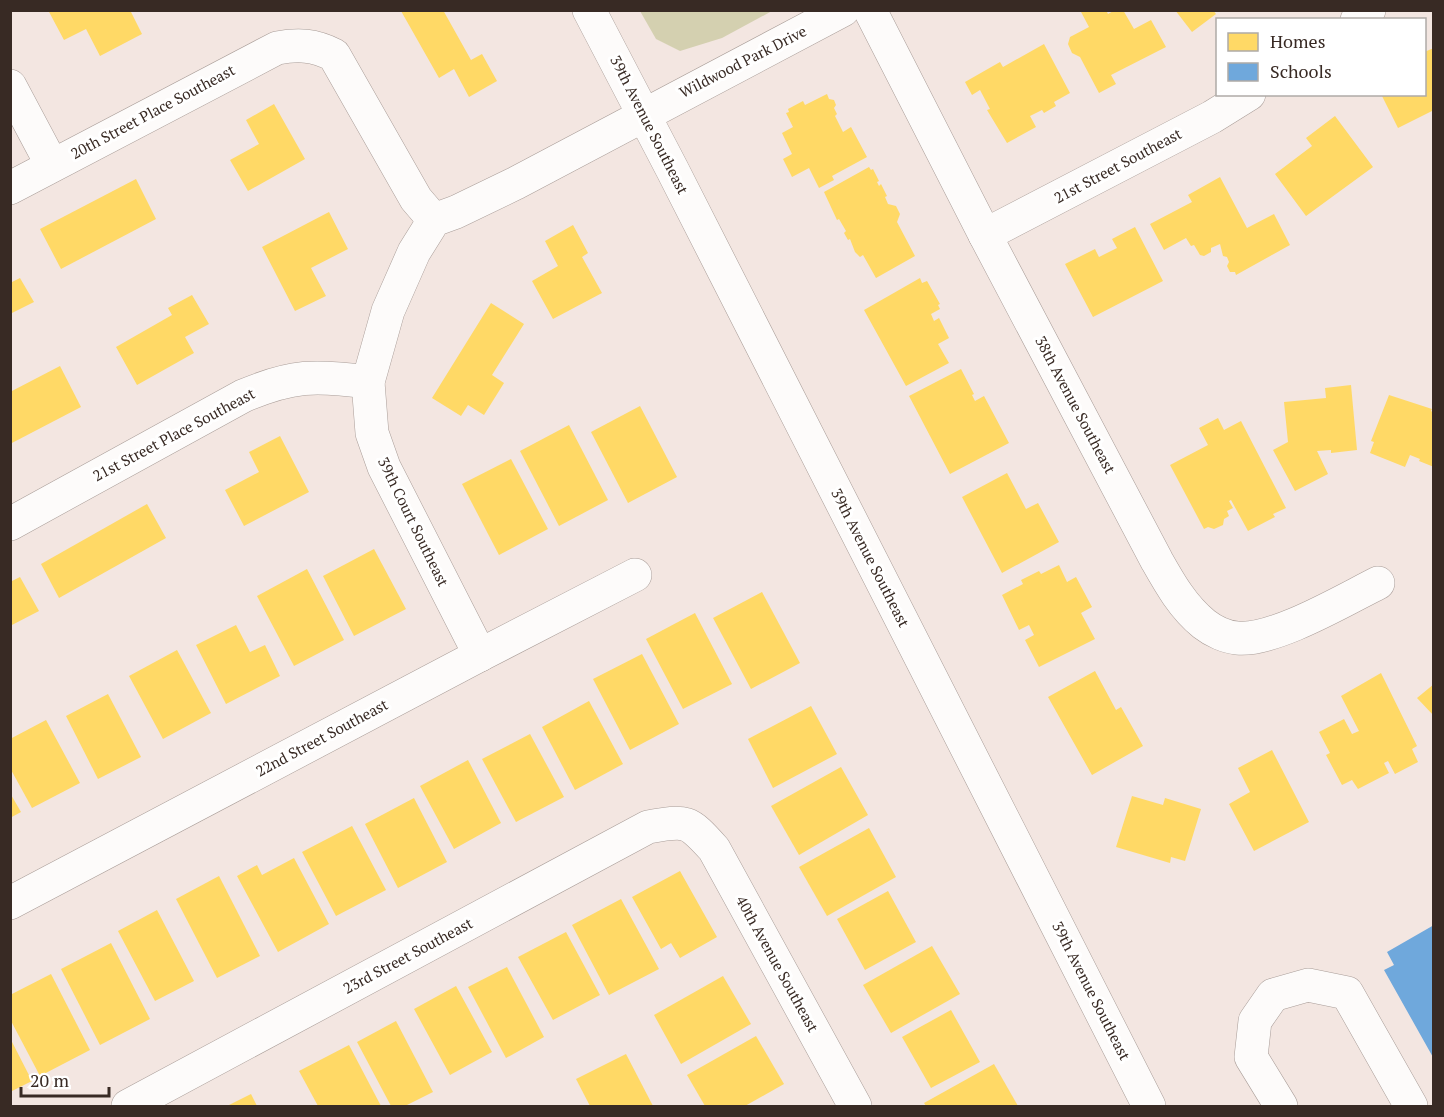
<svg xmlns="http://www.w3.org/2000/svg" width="1444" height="1117" font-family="'PT Serif',serif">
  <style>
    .forest { fill: #d4d0b0 }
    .homes { fill: #ffd966 }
    .schools { fill: #6fa8dc }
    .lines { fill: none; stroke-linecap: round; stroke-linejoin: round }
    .minor-casing { stroke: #a99d98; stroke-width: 34 }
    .major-casing { stroke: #a99d98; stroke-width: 34 }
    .minor { stroke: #fdfbfa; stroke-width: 33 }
    .major { stroke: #fdfbfa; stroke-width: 33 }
    .labels { text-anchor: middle; stroke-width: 6; stroke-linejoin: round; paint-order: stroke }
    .street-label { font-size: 15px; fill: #382a24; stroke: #fff }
  </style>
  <rect width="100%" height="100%" fill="#f3e6e1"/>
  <polygon class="forest" points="640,11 772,11 722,38 680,51 656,39"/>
  <g class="homes">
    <polygon points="48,10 130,10 142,34 100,56 86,29 64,40"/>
    <polygon points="443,10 471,60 482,54 497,81 469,97 454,69 439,78 401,11"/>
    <polygon points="1080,10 1106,10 1108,14 1115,10 1123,10 1134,29 1151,20 1166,47 1111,75 1116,84 1099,93 1080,57 1072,53 1068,44 1070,37 1089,27"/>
    <polygon points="1175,10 1213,10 1216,14 1192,32"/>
    <polygon points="1044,44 1070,93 1054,102 1056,106 1044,113 1042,110 1030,116 1036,127 1007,143 987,110 990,109 980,90 972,95 965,82 1000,62 1003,67"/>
    <polygon points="1434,48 1434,110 1398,128 1381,94 1424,94 1424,52"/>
    <polygon points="827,94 829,99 834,100 836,105 834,108 837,114 835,116 843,132 851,127 867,157 832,176 834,180 819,188 809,168 792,177 783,159 792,154 782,133 793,127 786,113 789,112 788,109 803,101 805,105"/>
    <polygon points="274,104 305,159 248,191 230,160 259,144 246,120"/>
    <polygon points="1335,116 1373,167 1306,216 1275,174 1312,146 1306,138"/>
    <polygon points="869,167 871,170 873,169 879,181 877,182 879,186 881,184 887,196 885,197 888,204 896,206 900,214 897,222 915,256 876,278 863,255 860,257 855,252 850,239 848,240 844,233 846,231 839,219 837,220 824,192"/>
    <polygon points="1220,177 1247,228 1274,214 1290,245 1236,275 1235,272 1230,272 1227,266 1229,262 1227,257 1223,256 1220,244 1211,248 1211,252 1204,256 1200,255 1194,245 1191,246 1186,238 1164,250 1150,224 1192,202 1188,195"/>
    <polygon points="136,179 156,219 61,269 40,229"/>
    <polygon points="329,212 348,249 311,268 326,296 295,311 262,247"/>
    <polygon points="573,225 588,253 582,257 602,293 553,319 532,281 558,266 545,241"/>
    <polygon points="1135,227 1163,281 1093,317 1065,264 1095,249 1099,257 1117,248 1112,239"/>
    <polygon points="20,278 34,302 10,314 10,283"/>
    <polygon points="920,278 922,283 927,281 940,304 938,305 940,309 931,314 934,321 939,318 949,338 938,344 949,363 906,386 864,310"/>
    <polygon points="192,295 209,324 185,337 194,353 137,385 116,347 172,315 168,308"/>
    <polygon points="491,303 524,324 492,375 504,383 484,415 468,405 461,416 432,398"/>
    <polygon points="60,366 81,407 10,444 10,392"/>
    <polygon points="961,369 974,394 972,395 975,401 984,396 1009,443 950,474 909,396"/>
    <polygon points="1351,385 1357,450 1331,453 1331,450 1317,451 1328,474 1295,491 1273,450 1288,442 1284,402 1326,398 1325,388"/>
    <polygon points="1389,395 1432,409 1431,411 1434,413 1434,467 1419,461 1420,459 1410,455 1405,467 1370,453 1374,442 1371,441"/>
    <polygon points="640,406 677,477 628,503 591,432"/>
    <polygon points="1218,418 1224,430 1241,421 1286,508 1273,514 1275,517 1248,531 1231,500 1229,501 1233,508 1227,511 1229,516 1224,519 1223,525 1214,529 1208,527 1204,529 1170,465 1208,445 1199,428"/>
    <polygon points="569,425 608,500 559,526 520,451"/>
    <polygon points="280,436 309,492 244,526 225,490 259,472 249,452"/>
    <polygon points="511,459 548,529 499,555 462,484"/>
    <polygon points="1007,473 1026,509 1038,503 1059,542 1002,573 962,497"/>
    <polygon points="147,504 166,538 59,598 41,564"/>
    <polygon points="374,549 406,609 354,636 323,576"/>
    <polygon points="1059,565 1067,582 1076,577 1092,607 1081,613 1095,639 1039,667 1025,640 1034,635 1029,625 1019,630 1002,595 1023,584 1021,580 1039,571 1041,574"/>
    <polygon points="307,569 344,640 294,666 257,596"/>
    <polygon points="20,577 39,611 10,626 10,582"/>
    <polygon points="762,592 800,663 751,689 713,618"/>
    <polygon points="695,613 732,684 683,709 646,639"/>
    <polygon points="236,625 250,652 265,645 280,676 226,704 196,645"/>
    <polygon points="177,650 211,713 163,739 129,676"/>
    <polygon points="642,654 679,724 630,750 593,679"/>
    <polygon points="1095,671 1116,710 1121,707 1143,746 1092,775 1048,697"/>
    <polygon points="1381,673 1417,746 1412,749 1418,762 1395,774 1388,761 1384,763 1389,773 1358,789 1352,780 1342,785 1326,755 1330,753 1319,732 1344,719 1352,734 1359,731 1341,696"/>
    <polygon points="1434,684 1434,716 1417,698"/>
    <polygon points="108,694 141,757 98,779 66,716"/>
    <polygon points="589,701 623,764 575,790 542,727"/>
    <polygon points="811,706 837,754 773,788 748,739"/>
    <polygon points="46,720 80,783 32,808 10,768 10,739"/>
    <polygon points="530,734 564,797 516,822 482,759"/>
    <polygon points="1272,750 1309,822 1254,851 1229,804 1250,792 1238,768"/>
    <polygon points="468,760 501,823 454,849 420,786"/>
    <polygon points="841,767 868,815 799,855 771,806"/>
    <polygon points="10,793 21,812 10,818"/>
    <polygon points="1132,796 1163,805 1165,798 1201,809 1185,861 1171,857 1170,863 1116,847"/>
    <polygon points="414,798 447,862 398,888 365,824"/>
    <polygon points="352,826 386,890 336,916 302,852"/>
    <polygon points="869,828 896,877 827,916 799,867"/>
    <polygon points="294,858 329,924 278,952 237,876 257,865 262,875"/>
    <polygon points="680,871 717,937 680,958 671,943 661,949 632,897"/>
    <polygon points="219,876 260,956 217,978 176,899"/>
    <polygon points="888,891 916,942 865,970 837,919"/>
    <polygon points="621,899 659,969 609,995 572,925"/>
    <polygon points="157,910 194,981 155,1001 118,931"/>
    <polygon points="566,932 600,995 553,1020 518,957"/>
    <polygon points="111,943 150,1019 100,1045 61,969"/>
    <polygon points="932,946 960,994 891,1033 863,985"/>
    <polygon points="507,967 544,1037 506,1058 468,987"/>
    <polygon points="51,974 90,1050 40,1076 10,1019 10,995"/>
    <polygon points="723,976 751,1024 681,1064 654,1015"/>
    <polygon points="456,986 492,1052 450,1075 414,1009"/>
    <polygon points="951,1010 980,1062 931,1088 902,1037"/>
    <polygon points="396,1021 433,1092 405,1106 391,1106 357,1042"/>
    <polygon points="756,1036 784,1084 745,1106 705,1106 687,1075"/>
    <polygon points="10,1038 32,1081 10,1092"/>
    <polygon points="349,1045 381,1106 318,1106 299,1071"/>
    <polygon points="626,1054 653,1106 590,1106 576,1079"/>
    <polygon points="994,1064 1018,1106 926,1106 924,1103"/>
    <polygon points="251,1094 257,1106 227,1106"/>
  </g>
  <polygon class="schools" points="1434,925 1434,1059 1384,970 1394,965 1387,952"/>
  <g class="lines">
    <g class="minor-casing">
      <g id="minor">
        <path d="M870,10l115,225 172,326c13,23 26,46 47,63 9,7 22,13 33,14 36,4 107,-38 141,-55"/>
        <polyline points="1357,20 1369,10"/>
        <polyline points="10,86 52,165"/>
        <path d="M10,188l267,-140c22,-4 37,-3 57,7l82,144 18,21"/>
        <polyline points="985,235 1212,117 1249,94"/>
        <path d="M10,524l233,-128c49,-21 72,-21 125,-14"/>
        <polyline points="480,655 384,467 372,433 368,382 388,311 414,252 434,220 456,212 516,183 843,10"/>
        <polyline points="10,903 480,655 635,575"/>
        <path d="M128,1106l520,-279c39,-7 40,-7 66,22l141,257"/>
        <polyline points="1281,1106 1251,1057 1255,1021 1273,995 1308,985 1347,993 1411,1106"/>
      </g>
    </g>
    <g class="major-casing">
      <polyline id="major" points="589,10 672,169 1149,1106"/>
    </g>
    <use href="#minor" class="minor"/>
    <use href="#major" class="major"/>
  </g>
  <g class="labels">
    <g class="street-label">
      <text transform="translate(743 62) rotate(-27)" y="5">Wildwood Park Drive</text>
      <text transform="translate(153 112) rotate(-28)" y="5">20th Street Place Southeast</text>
      <text transform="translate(649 125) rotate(63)" y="5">39th Avenue Southeast</text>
      <text transform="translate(1118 166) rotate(-28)" y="5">21st Street Southeast</text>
      <text transform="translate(1075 405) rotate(62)" y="5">38th Avenue Southeast</text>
      <text transform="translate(174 435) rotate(-28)" y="5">21st Street Place Southeast</text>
      <text transform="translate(413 522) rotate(64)" y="5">39th Court Southeast</text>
      <text transform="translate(870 558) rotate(63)" y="5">39th Avenue Southeast</text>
      <text transform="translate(322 738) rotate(-28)" y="5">22nd Street Southeast</text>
      <text transform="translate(408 956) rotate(-28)" y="5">23rd Street Southeast</text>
      <text transform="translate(777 964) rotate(61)" y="5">40th Avenue Southeast</text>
      <text transform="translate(1091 991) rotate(63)" y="5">39th Avenue Southeast</text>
    </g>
  </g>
  <rect width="1444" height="1117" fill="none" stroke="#382a24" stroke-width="24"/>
  <rect x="1216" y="18" width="210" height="78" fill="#ffffff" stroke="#afaaa7" stroke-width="1.5"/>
  <rect x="1228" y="33" width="30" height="18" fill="#ffd966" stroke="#afaaa7" stroke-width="1.5"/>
  <text x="1270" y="48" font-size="18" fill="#382a24">Homes</text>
  <rect x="1228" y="63" width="30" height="18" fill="#6fa8dc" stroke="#afaaa7" stroke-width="1.5"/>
  <text x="1270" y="78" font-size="18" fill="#382a24">Schools</text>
  <path d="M21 1087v9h88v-9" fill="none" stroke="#382a24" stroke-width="3"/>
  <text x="30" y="1087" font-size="18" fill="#382a24" stroke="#ffffff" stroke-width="4.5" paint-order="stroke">20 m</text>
</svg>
